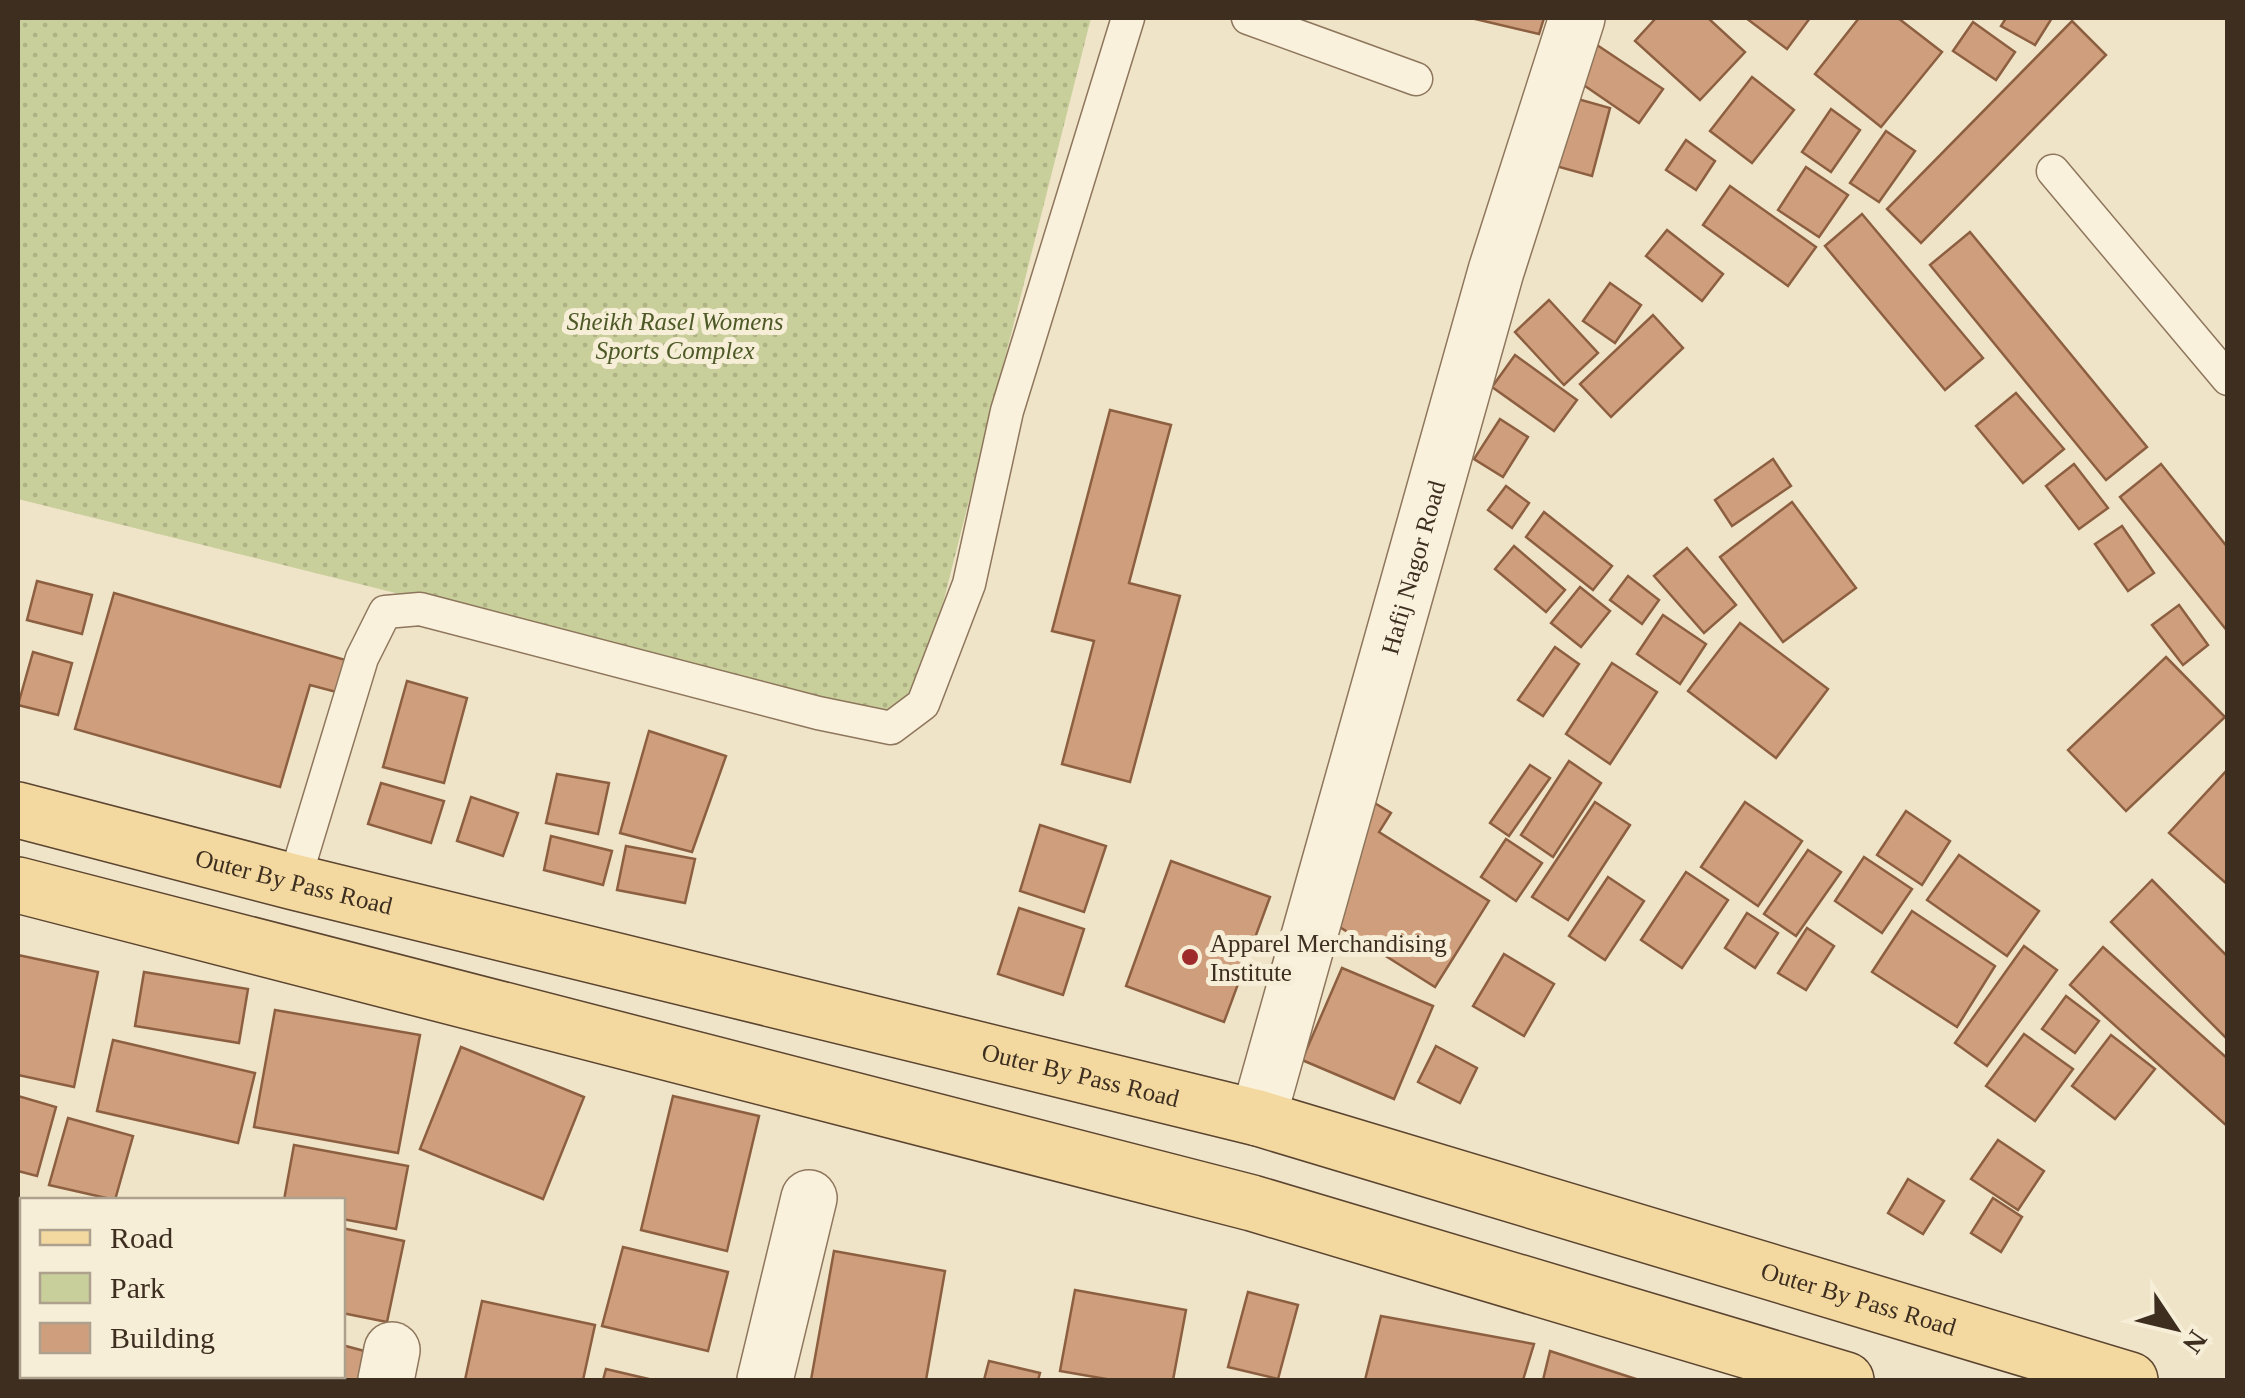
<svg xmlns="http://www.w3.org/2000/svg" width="2245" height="1398" font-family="Georgia,serif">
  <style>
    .green { fill: url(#green-dots) }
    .building { fill: #cf9f7d; stroke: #8d5f41; stroke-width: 2.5 }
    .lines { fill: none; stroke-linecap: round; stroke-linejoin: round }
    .lane-casing { stroke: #8d765c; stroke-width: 35 }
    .street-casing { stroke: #8d765c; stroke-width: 58 }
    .primary-casing { stroke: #5b4430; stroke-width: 58 }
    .lane { stroke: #faf1dc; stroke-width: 32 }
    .street { stroke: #faf1dc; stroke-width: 55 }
    .primary { stroke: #f3d9a0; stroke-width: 55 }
    .poi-dot { fill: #9e2a2b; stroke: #f7eed8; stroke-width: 4 }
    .labels { text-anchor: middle; stroke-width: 10; stroke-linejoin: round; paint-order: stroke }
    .park-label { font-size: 25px; font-style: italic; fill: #4d5a26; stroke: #f7eed8 }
    .street-label { font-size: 25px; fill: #3d2e20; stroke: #f7eed8 }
    .poi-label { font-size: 25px; fill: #3d2e20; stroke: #f7eed8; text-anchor: start }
  </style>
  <defs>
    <pattern id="green-dots" width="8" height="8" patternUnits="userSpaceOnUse" patternTransform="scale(2.5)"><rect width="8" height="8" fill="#c9cf9b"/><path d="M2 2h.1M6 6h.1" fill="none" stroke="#aeb285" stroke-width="1.8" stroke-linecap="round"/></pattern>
  </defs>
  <rect width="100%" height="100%" fill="#f0e4c8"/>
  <polygon class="green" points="18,18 1091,18 913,722 18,499"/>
  <g class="building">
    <polygon points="1471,18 1544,18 1539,34"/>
    <polygon points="1656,18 1708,18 1745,52 1700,100 1635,41"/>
    <polygon points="1746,18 1810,18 1787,49"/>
    <polygon points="1859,18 1898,18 1942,52 1881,127 1815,74"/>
    <polygon points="2006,18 2052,18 2035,45 2001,26"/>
    <polygon points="2072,21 2106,55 1921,243 1887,209"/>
    <polygon points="1973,22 2015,52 1996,80 1953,51"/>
    <polygon points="1588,39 1663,89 1639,123 1566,73"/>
    <polygon points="1752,77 1794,110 1752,163 1710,131"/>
    <polygon points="1560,94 1610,108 1592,176 1541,162"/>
    <polygon points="1831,109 1860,130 1831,172 1802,152"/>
    <polygon points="1886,131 1915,151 1879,202 1850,183"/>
    <polygon points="1686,140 1715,161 1696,190 1666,170"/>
    <polygon points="1806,167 1848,195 1819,237 1778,210"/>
    <polygon points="1730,186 1816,247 1788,286 1703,225"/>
    <polygon points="1862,214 1983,358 1945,390 1825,246"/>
    <polygon points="1667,230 1723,274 1702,301 1646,256"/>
    <polygon points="1970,232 2147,447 2106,480 1930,265"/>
    <polygon points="1610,283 1641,305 1615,343 1583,321"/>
    <polygon points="1549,300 1598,353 1564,385 1515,332"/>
    <polygon points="1653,315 1683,348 1611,417 1580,384"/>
    <polygon points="1515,355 1577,400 1554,431 1492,387"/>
    <polygon points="2016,393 2064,449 2023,483 1976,426"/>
    <polygon points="1110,410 1171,425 1129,583 1180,596 1130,782 1062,764 1094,641 1052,631"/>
    <polygon points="1500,419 1528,437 1503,477 1474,459"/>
    <polygon points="1773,459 1791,486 1732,526 1715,500"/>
    <polygon points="2074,464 2108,508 2079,529 2046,486"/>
    <polygon points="2161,464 2228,548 2228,632 2120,497"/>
    <polygon points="1506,486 1529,503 1512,528 1488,510"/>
    <polygon points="1792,502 1856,588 1783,642 1720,557"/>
    <polygon points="1544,512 1612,566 1593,590 1526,537"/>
    <polygon points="2122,526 2154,573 2128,591 2095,544"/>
    <polygon points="1514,546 1565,590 1546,612 1495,569"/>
    <polygon points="1687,548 1736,605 1704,633 1654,576"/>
    <polygon points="1628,576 1659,600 1642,624 1610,600"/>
    <polygon points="37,581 92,595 82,634 27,620"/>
    <polygon points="1580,587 1610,611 1581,647 1551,623"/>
    <polygon points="114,593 349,661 340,693 310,685 280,787 75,729"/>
    <polygon points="2179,605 2208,645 2183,665 2152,625"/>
    <polygon points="1663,615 1706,644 1680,684 1637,654"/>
    <polygon points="1740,623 1828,689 1776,758 1688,691"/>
    <polygon points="1555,647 1579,664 1543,716 1518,700"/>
    <polygon points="33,652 72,663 58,715 18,705"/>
    <polygon points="2166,657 2225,717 2126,811 2068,750"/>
    <polygon points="1612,663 1657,692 1610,764 1566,734"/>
    <polygon points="407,681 467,698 444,783 383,767"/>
    <polygon points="649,731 726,756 692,852 620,833"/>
    <polygon points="1569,761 1601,783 1553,857 1521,835"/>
    <polygon points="1530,765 1550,778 1509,836 1490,823"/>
    <polygon points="2228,769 2228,885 2169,833"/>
    <polygon points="557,774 609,783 598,834 546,823"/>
    <polygon points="381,783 444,801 431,843 368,824"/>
    <polygon points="1363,796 1391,813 1379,832 1489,901 1435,987 1319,914"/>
    <polygon points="471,797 518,813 503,856 457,841"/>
    <polygon points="1595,802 1630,825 1568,920 1532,897"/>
    <polygon points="1745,802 1802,841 1758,906 1701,867"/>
    <polygon points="1906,811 1950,841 1922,885 1877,855"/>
    <polygon points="1040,825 1106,846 1084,912 1020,891"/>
    <polygon points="551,836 612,851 603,885 544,870"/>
    <polygon points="1506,839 1542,863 1516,901 1481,877"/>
    <polygon points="626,846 695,859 685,903 617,890"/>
    <polygon points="1808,850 1841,872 1796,936 1764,914"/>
    <polygon points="1959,855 2039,911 2007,956 1927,900"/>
    <polygon points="1864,857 1912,889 1882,933 1835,901"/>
    <polygon points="1171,861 1270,897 1224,1022 1126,986"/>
    <polygon points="1686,872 1728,900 1682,968 1641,940"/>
    <polygon points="1608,877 1644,901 1605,960 1569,936"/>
    <polygon points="2152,880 2228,957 2228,1040 2111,922"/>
    <polygon points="1019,908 1084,929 1063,995 998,974"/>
    <polygon points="1912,911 1995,966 1957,1027 1872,972"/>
    <polygon points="1747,913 1778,933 1755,968 1725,948"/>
    <polygon points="1807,928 1834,946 1806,990 1778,973"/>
    <polygon points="2024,946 2057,970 1987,1066 1955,1043"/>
    <polygon points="2103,947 2228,1059 2228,1127 2070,985"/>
    <polygon points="1504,954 1554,984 1524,1036 1473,1006"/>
    <polygon points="18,955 98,972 74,1087 18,1075"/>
    <polygon points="1342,968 1433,1006 1394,1099 1302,1060"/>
    <polygon points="144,972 248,989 239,1043 135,1026"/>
    <polygon points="2066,996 2099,1021 2075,1053 2042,1029"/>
    <polygon points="275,1010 420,1035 398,1153 254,1127"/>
    <polygon points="2024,1034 2073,1069 2035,1121 1986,1086"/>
    <polygon points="2111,1035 2155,1069 2115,1119 2072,1086"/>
    <polygon points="113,1040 255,1073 238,1143 97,1111"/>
    <polygon points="1436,1046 1477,1068 1460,1103 1418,1082"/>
    <polygon points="461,1047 584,1097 543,1199 420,1149"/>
    <polygon points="18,1096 56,1107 37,1176 18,1171"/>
    <polygon points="673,1096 759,1116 727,1251 641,1230"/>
    <polygon points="68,1118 133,1136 115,1200 49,1185"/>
    <polygon points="1998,1140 2044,1171 2018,1210 1971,1179"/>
    <polygon points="294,1145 408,1166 396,1229 342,1219 342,1200 284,1200"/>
    <polygon points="1908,1179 1944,1201 1923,1234 1888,1213"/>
    <polygon points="1993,1198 2022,1217 2001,1252 1971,1233"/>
    <polygon points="18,1211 22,1212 22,1241 18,1259"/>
    <polygon points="342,1228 404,1241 387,1322 342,1313"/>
    <polygon points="623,1247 728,1272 708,1351 602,1326"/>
    <polygon points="834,1251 945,1271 926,1380 811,1380"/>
    <polygon points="1075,1290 1186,1310 1173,1380 1112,1380 1060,1371"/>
    <polygon points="1248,1292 1298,1305 1278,1379 1228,1367"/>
    <polygon points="482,1301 595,1325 583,1380 465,1380"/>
    <polygon points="1381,1316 1534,1344 1523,1380 1365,1380"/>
    <polygon points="342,1345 368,1352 361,1380 244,1380 246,1376 342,1376"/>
    <polygon points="1550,1351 1639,1380 1543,1380"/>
    <polygon points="989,1361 1040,1373 1038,1380 984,1380"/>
    <polygon points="606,1369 653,1380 603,1380"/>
    <polygon points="142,1376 228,1376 227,1380 166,1380"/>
  </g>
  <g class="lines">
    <g class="lane-casing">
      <g id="lane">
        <polyline points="1248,18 1416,79"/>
        <polyline points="2053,171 2228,379"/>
        <polyline points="294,882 362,658 385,612 420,609 818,713 891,728 923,704 969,584 1007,411 1128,18"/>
      </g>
    </g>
    <g class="street-casing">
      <g id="street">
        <path id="s1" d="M1258,1118l238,-847 81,-253"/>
        <polyline points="386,1380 392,1350"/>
        <polyline points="765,1380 809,1198"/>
      </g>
    </g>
    <g class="primary-casing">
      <g id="primary">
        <path id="s2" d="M18,810l276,72 964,236 872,262"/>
        <polyline points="18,885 1252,1203 1846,1380"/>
      </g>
    </g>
    <use href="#lane" class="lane"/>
    <use href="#street" class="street"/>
    <use href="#primary" class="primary"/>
  </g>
  <circle class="poi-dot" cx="1190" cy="957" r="10"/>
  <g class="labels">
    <g class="park-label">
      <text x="675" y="330">Sheikh Rasel Womens<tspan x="675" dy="29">Sports Complex</tspan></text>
    </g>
    <g class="street-label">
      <text dy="9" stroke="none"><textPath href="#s1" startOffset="572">Hafij Nagor Road</textPath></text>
      <text dy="9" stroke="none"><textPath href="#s2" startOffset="285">Outer By Pass Road</textPath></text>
      <text dy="9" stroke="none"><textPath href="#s2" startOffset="1095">Outer By Pass Road</textPath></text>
      <text dy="9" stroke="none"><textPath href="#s2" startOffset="1905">Outer By Pass Road</textPath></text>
    </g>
    <g class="poi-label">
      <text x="1210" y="952">Apparel Merchandising<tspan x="1210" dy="29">Institute</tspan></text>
    </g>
  </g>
  <rect width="2245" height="1398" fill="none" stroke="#3d2e20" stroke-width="40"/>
  <rect x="20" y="1198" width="325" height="180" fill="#f7eed8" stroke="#ada18e" stroke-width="2.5"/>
  <rect x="40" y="1230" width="50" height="15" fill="#f3d9a0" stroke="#ada18e" stroke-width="2.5"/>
  <text x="110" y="1248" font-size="30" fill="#3d2e20">Road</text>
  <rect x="40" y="1273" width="50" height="30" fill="#c9cf9b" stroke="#ada18e" stroke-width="2.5"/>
  <text x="110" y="1298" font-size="30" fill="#3d2e20">Park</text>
  <rect x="40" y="1323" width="50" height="30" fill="#cf9f7d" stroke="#ada18e" stroke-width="2.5"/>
  <text x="110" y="1348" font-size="30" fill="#3d2e20">Building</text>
  <g transform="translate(2175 1328) rotate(125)" stroke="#f7eed8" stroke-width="8" paint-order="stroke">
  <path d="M0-8L18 38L0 25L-18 38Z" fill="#3d2e20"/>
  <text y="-15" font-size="28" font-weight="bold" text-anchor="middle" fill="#3d2e20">N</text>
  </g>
</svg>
